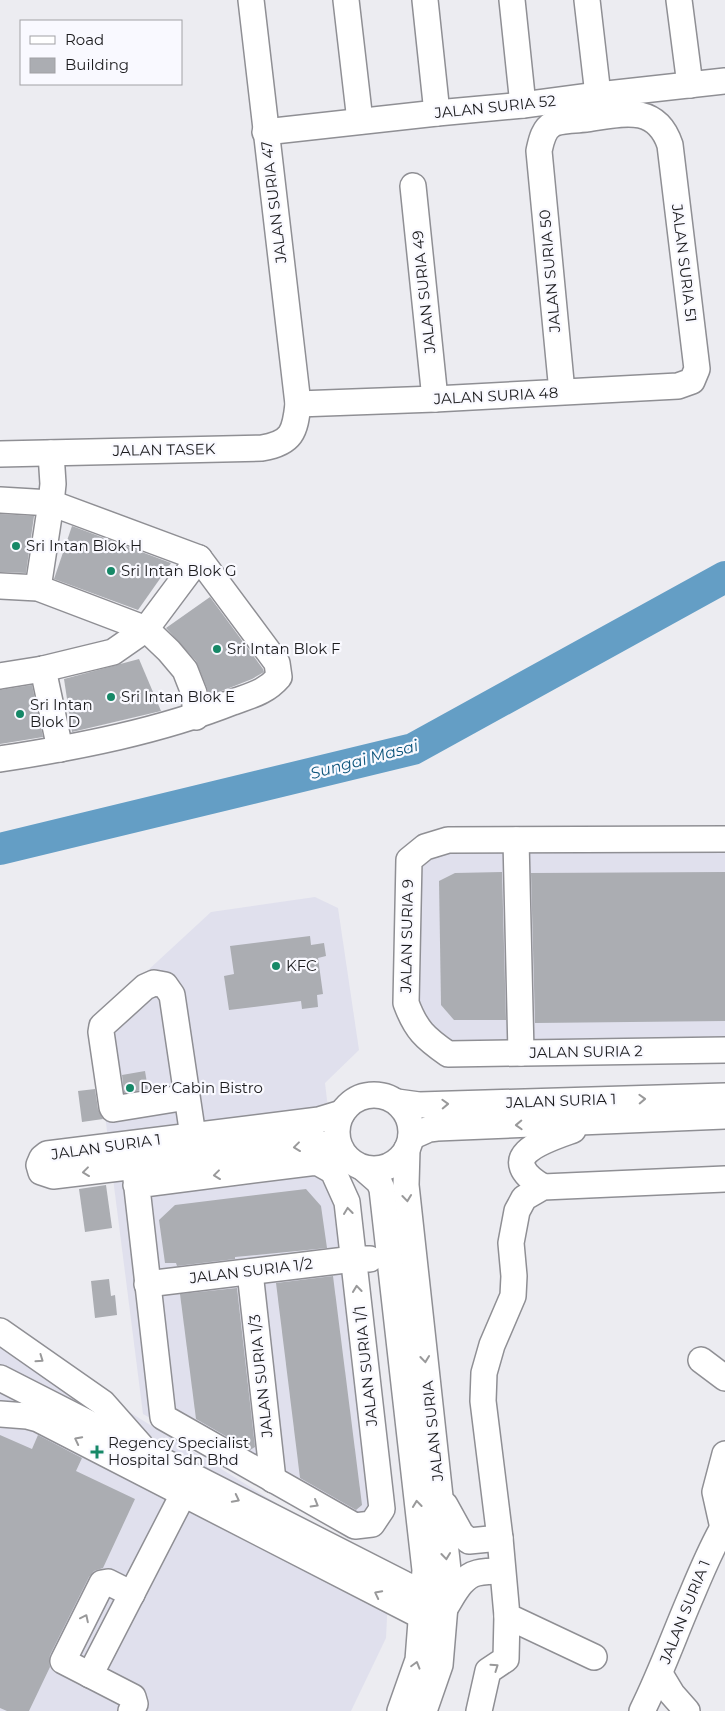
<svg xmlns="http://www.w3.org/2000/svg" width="725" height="1711" font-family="Montserrat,sans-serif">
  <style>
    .built { fill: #e0e0ed }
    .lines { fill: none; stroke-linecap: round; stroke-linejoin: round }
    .river { stroke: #649ec5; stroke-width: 32 }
    .building { fill: #abadb2 }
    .minor-casing { stroke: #8f8f94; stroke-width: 28 }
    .minor { stroke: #fff; stroke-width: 25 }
    .oneway { stroke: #99999a }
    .poi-dot { fill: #168867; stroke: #f9f9ff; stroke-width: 2 }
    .labels { text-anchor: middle; stroke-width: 4.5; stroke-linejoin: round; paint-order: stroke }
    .street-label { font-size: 15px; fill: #1c1c1e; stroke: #f9f9ff }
    .poi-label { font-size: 15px; fill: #1c1c1e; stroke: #f9f9ff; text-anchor: start }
    .water-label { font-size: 16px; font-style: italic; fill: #10577d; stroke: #f9f9ff }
  </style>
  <rect width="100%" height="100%" fill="#ececf1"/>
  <g class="built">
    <polygon points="725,832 725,1057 421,1042 402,857 421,842"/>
    <polygon points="315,897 338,908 359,1050 325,1083 378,1529 353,1533 143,1414 93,1021 211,912"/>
    <polygon points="0,1332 389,1573 386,1638 351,1711 0,1711"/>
  </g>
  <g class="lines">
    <polyline class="river" points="0,849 413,749 725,577"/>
  </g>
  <g class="building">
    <polygon points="0,514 34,516 26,573 0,572"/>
    <polygon points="72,526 171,563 138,610 54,579"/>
    <polygon points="210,597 263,669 264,672 252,679 209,696 207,688 196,661 166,628"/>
    <polygon points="139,659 161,711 72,732 64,679"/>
    <polygon points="32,685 43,737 0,744 0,690"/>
    <polygon points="502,872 506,1020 454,1020 441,1005 439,881 455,873"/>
    <polygon points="725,872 725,1021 535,1023 531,873"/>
    <polygon points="310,936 311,945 324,943 326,956 318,958 323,994 317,995 318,1007 302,1009 301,1001 229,1010 224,976 234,974 230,946"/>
    <polygon points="145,1071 148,1089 124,1093 122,1075"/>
    <polygon points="95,1089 98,1109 103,1119 82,1122 78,1091"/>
    <polygon points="106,1185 112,1228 85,1232 79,1189"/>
    <polygon points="306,1189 321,1206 327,1248 235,1257 235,1259 177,1266 176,1263 165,1263 159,1220 175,1205"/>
    <polygon points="333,1276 362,1505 356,1510 300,1478 276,1283"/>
    <polygon points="109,1279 111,1296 115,1295 117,1315 95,1318 91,1281"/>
    <polygon points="237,1288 255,1447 250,1450 196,1419 180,1294"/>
    <polygon points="0,1435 32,1449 38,1435 82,1458 76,1471 135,1499 103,1568 94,1571 89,1577 50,1655 49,1661 50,1667 29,1711 7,1711 0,1708"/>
  </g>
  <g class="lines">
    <g class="minor-casing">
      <g id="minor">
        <polyline points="346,0 360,121"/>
        <polyline points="425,0 437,113"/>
        <polyline points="512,0 523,105"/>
        <polyline points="587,0 598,95"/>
        <polyline points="679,0 690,85"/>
        <polyline points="265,132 437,113 523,105 598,95 725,81"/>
        <polyline points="413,186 435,399"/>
        <path d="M298,404l137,-5 243,-13 14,-5 5,-12 -27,-224c-14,-42 -49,-31 -83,-26 -8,1 -27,1 -34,5 -10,5 -12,18 -14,27l23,241"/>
        <path d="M0,454l262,-6c30,-5 33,-16 36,-44l-47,-404"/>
        <path d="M0,500l51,3 148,55 78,105 2,14c-13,15 -27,18 -46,25 -73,29 -155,45 -233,57"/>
        <polyline points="0,586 38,588 146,629 169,651 185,670 194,693 196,717"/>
        <polyline points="38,588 51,503 53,484 51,453"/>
        <polyline points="43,669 60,749"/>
        <polyline points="0,676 43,669 113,652 146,629 199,558"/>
        <path d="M725,839l-277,1 -23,7 -16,13 -3,143c10,27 19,35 42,51l277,-4"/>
        <polyline points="516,840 521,1053"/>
        <circle cx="374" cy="1132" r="37"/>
        <polyline points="187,1097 113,1109 112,1107 101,1032 102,1026 145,987 154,983 165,985 172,995 193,1136"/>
        <polyline points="397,1102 419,1105 725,1096"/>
        <polyline points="342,1113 319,1120 47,1154 42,1158 39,1165 41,1172 53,1176 321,1144 331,1146 343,1154"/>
        <polyline points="411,1137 429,1129 437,1128 725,1116"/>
        <polyline points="132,1144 163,1417 355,1526 372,1524 382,1509 347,1202 333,1171 317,1162 136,1185"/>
        <polyline points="407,1149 406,1185 448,1570 440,1665 424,1711"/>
        <polyline points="363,1168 379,1182 382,1189 425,1570 418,1660 400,1711"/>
        <path d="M543,1187c-51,-31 2,-47 30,-57"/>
        <polyline points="250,1272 273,1480"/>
        <polyline points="147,1284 354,1259 370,1259"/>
        <polyline points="0,1331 103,1403 141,1446"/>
        <polyline points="701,1360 725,1378"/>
        <polyline points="0,1378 404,1584 411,1587 424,1587"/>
        <polyline points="0,1414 27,1416 38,1419 421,1616"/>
        <polyline points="445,1505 461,1534 469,1541 500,1538"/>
        <polyline points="723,1528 715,1492 725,1454"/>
        <path d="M445,1608c8,-12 16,-31 32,-35 8,-2 17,-2 25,-2"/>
        <polyline points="594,1657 507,1616 500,1538 483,1401 484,1373 492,1345 513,1296 514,1276 511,1243 517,1211 524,1198 543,1187 725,1179"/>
        <polyline points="660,1674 672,1694 687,1711"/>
        <polyline points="90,1675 191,1479"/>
        <polyline points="131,1711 135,1704 133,1697 63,1661 102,1583 108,1582 132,1594"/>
        <polyline points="479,1711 488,1671 506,1659 507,1616"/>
        <path d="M642,1711c19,-38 33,-78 50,-117 10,-24 20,-48 33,-70"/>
      </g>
    </g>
    <use href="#minor" class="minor"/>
  </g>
  <defs><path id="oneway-chevron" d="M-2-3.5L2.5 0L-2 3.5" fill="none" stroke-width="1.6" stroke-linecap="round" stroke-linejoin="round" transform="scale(1.25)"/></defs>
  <g class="oneway">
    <use href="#oneway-chevron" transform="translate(642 1099) rotate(-2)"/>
    <use href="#oneway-chevron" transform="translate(445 1104) rotate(-2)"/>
    <use href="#oneway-chevron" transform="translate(519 1125) rotate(178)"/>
    <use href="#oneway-chevron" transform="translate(297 1147) rotate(173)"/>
    <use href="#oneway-chevron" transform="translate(86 1172) rotate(173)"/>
    <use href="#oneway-chevron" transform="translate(217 1175) rotate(173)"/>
    <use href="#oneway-chevron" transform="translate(407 1198) rotate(84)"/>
    <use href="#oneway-chevron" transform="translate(348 1211) rotate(-97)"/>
    <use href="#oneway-chevron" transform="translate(357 1289) rotate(-96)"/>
    <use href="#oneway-chevron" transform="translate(40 1359) rotate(35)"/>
    <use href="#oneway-chevron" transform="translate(425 1359) rotate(84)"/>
    <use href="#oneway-chevron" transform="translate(78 1440) rotate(-153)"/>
    <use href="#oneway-chevron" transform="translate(236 1499) rotate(27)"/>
    <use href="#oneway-chevron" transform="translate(315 1504) rotate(30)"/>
    <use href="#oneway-chevron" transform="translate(417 1504) rotate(-96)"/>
    <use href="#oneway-chevron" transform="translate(446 1556) rotate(84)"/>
    <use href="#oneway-chevron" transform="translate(378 1594) rotate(-153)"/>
    <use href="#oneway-chevron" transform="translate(85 1618) rotate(-64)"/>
    <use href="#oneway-chevron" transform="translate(416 1665) rotate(-74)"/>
    <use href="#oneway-chevron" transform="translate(495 1667) rotate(-35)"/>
  </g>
  <g class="poi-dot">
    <circle cx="16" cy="546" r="5"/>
    <circle cx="111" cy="571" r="5"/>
    <circle cx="217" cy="649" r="5"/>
    <circle cx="111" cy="697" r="5"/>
    <circle cx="20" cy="714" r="5"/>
    <circle cx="276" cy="966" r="5"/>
    <circle cx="130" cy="1088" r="5"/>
    <path d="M94.5 1444.5h5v5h5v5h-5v5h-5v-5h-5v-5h5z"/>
  </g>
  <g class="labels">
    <g class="street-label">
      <text transform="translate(495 107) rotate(-6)" y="5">JALAN SURIA 52</text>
      <text transform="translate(274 202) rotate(-97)" y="5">JALAN SURIA 47</text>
      <text transform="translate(684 263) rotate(83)" y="5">JALAN SURIA 51</text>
      <text transform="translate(550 271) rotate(-95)" y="5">JALAN SURIA 50</text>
      <text transform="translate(424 292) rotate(-96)" y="5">JALAN SURIA 49</text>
      <text transform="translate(496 396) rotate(-3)" y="5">JALAN SURIA 48</text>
      <text transform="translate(164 450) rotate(-1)" y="5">JALAN TASEK</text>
      <text transform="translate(407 936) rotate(-89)" y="5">JALAN SURIA 9</text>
      <text transform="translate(586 1052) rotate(-1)" y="5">JALAN SURIA 2</text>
      <text transform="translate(561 1101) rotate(-2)" y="5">JALAN SURIA 1</text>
      <text transform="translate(106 1147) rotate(-8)" y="5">JALAN SURIA 1</text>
      <text transform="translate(251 1271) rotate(-7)" y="5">JALAN SURIA 1/2</text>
      <text transform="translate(366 1366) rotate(-96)" y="5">JALAN SURIA 1/1</text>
      <text transform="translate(261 1376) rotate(-96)" y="5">JALAN SURIA 1/3</text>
      <text transform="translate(433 1431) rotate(-96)" y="5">JALAN SURIA</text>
      <text transform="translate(685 1612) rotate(-68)" y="5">JALAN SURIA 1</text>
    </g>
    <g class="poi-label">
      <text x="26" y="551">Sri Intan Blok H</text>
      <text x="121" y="576">Sri Intan Blok G</text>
      <text x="227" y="654">Sri Intan Blok F</text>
      <text x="121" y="702">Sri Intan Blok E</text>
      <text x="30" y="710">Sri Intan<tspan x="30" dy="17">Blok D</tspan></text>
      <text x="286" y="971">KFC</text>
      <text x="140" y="1093">Der Cabin Bistro</text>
      <text x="108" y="1448">Regency Specialist<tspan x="108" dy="17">Hospital Sdn Bhd</tspan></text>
    </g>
    <g class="water-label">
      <text transform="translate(364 759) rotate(-15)" y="6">Sungai Masai</text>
    </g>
  </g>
  <rect x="20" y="20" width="162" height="65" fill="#f9f9ff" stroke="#a1a1a5"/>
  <rect x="30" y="36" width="25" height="8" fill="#ffffff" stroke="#a1a1a5"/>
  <text x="65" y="45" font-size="15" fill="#1c1c1e">Road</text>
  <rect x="30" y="58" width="25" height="15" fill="#abadb2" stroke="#a1a1a5"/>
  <text x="65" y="70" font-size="15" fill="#1c1c1e">Building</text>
</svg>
